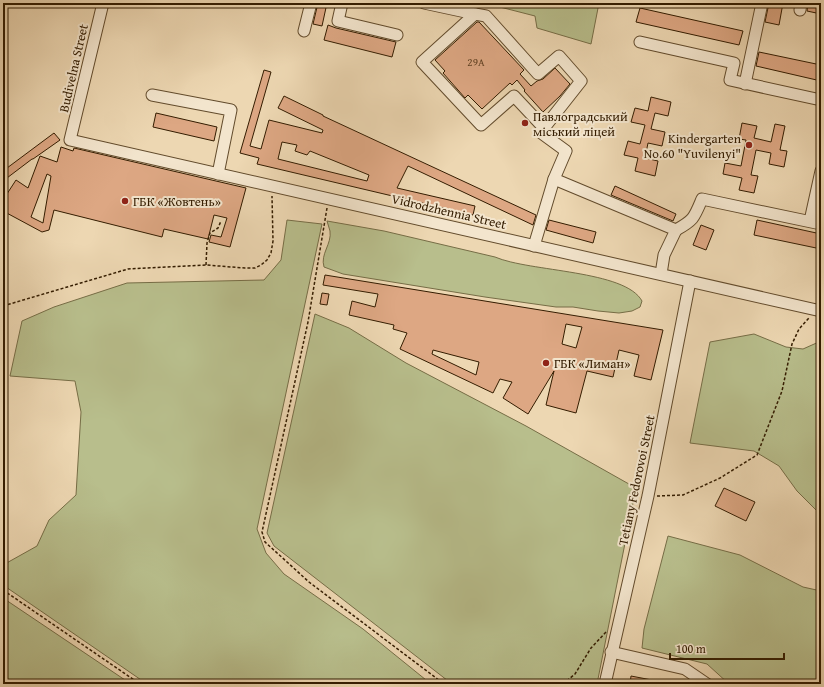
<svg xmlns="http://www.w3.org/2000/svg" width="824" height="687" font-family="'Gentium Book Plus',serif">
  <style>
    .green { fill: #b8be8c; stroke: #766d46 }
    .building { fill: #dda783; stroke: #331c00; fill-rule: evenodd }
    .lines { fill: none; stroke-linecap: round; stroke-linejoin: round }
    .minor-casing { stroke: #624b2c; stroke-width: 13 }
    .path { stroke: #331c00; stroke-width: 1.5; stroke-dasharray: 3 2; stroke-linecap: butt }
    .minor { stroke: #f3e5cd; stroke-width: 11 }
    .poi-dot { fill: #8f2418; stroke: #f3e5cd; stroke-width: 1.5 }
    .labels { text-anchor: middle; stroke-width: 4; stroke-linejoin: round; paint-order: stroke }
    .number-label { font-size: 11px; fill: #5e3f21 }
    .street-label { font-size: 13px; fill: #331c00; stroke: #f3e5cd }
    .poi-label { font-size: 13px; fill: #331c00; stroke: #f3e5cd; text-anchor: start }
  </style>
  <rect width="100%" height="100%" fill="#edd7b2"/>
  <filter id="stains"><feTurbulence type="fractalNoise" baseFrequency=".005" numOctaves="4"/><feColorMatrix values="0 0 0 0 .2 0 0 0 0 .09 0 0 0 0 .02 0 0 0 .5 -.17"/></filter>
  <radialGradient id="worn" r=".72"><stop offset=".6" stop-color="#630" stop-opacity="0"/><stop offset="1" stop-color="#630" stop-opacity=".3"/></radialGradient>
  <g class="green">
    <polygon points="498,3 599,3 591,44 537,28 535,16 496,6"/>
    <polygon points="287,220 322,224 257,529 266,553 284,574 363,629 431,684 147,684 3,585 3,565 37,546 49,520 76,495 81,412 75,381 10,376 22,321 54,307 127,283 264,280 281,260"/>
    <path d="M327,221l57,10 111,26c35,15 130,13 147,44l-2,6 -8,4 -13,2 -21,-2 -25,-4h-17l-71,-10 -142,-23 -19,-7c-4,-13 8,-23 6,-36 -1,-3 -2,-7 -3,-10z"/>
    <polygon points="315,314 349,328 406,363 526,426 636,488 597,684 452,684 274,546 267,533"/>
    <polygon points="754,334 786,347 803,349 821,341 821,515 797,491 779,466 754,451 690,443 710,342"/>
    <polygon points="668,536 740,555 803,587 821,591 821,684 729,684 707,664 642,648 644,629"/>
    <polygon points="3,598 131,684 3,684"/>
  </g>
  <g class="building">
    <polygon points="318,3 327,3 322,26 313,24"/>
    <polygon points="769,3 783,3 779,25 765,22"/>
    <polygon points="808,3 821,3 821,14 807,11"/>
    <polygon points="640,8 743,31 739,45 636,22"/>
    <polygon points="477,22 479,22 524,70 520,74 531,86 537,81 543,79 555,68 570,84 560,96 543,112 524,91 525,90 517,80 512,85 510,83 482,109 468,95 465,98 443,73 445,71 435,60"/>
    <polygon points="328,25 336,28 396,42 392,57 324,40"/>
    <polygon points="759,52 821,65 821,81 756,66"/>
    <path d="M264,70l7,2 -21,74 11,3 8,-29 53,13 1,-3 -45,-22 6,-12 39,19v1l213,99 -3,10 -125,-59 -11,22 78,18 -2,9 -216,-51 2,-6 -19,-5zM282,142l15,3 -2,6 12,4 3,-4 59,24 -2,6 -89,-22z"/>
    <polygon points="651,97 671,102 668,116 655,113 651,129 665,132 662,146 648,143 645,158 658,161 655,176 635,171 638,158 624,155 628,141 640,144 645,125 631,122 635,108 648,111"/>
    <polygon points="156,113 217,127 214,141 153,127"/>
    <polygon points="742,123 757,126 754,138 771,142 775,124 785,126 780,150 787,151 784,167 769,164 771,153 756,150 751,175 758,176 754,193 739,190 742,178 723,174 725,163 741,166 746,140 739,139"/>
    <polygon points="54,133 60,140 33,159 32,159 3,181 3,171"/>
    <path d="M61,147l12,4 1,-3 172,40 -16,59 -21,-5 2,-7 10,2 6,-19 -13,-3 -6,24 -44,-10 -2,8 -108,-27 -5,20 -7,2 -39,-21v-11l13,-20 12,8 12,-32 17,6zM47,174l4,2 -8,47 -12,-6z"/>
    <polygon points="615,186 676,214 673,221 611,195"/>
    <polygon points="549,220 596,232 593,243 546,230"/>
    <polygon points="757,220 821,234 821,249 754,235"/>
    <polygon points="701,225 714,230 706,250 693,245"/>
    <path d="M325,275l338,55 -12,50 -17,-4 5,-21 -20,-5 -6,27 -26,-6 -11,42 -30,-8 8,-34 -26,43 -25,-16 9,-16 -12,-3 -7,14 -93,-44 7,-16 -14,-4 1,-4 -45,-10 3,-14 23,6 3,-13 -55,-9zM566,324l16,3 -6,21 -14,-4zM433,350l46,12 -3,13 -44,-21z"/>
    <polygon points="322,293 329,294 327,305 320,304"/>
    <polygon points="724,488 755,502 746,521 715,506"/>
    <polygon points="631,676 657,681 657,684 630,684"/>
  </g>
  <g class="lines">
    <g class="minor-casing">
      <g id="minor">
        <polyline points="103,3 70,140 821,311"/>
        <polyline points="342,3 338,21 397,35"/>
        <polyline points="424,3 475,14"/>
        <polyline points="800,10 801,3"/>
        <polyline points="304,31 311,3"/>
        <polyline points="640,42 734,63 730,80 821,100"/>
        <polyline points="745,84 762,3"/>
        <polyline points="152,95 231,110 218,174"/>
        <polyline points="554,179 676,230 664,255 661,274"/>
        <polyline points="810,221 821,171"/>
        <path d="M676,230c18,-10 18,-12 26,-31l119,25"/>
        <polyline points="534,246 554,179 566,151 540,132 544,128 581,81 559,56 538,74 486,16 475,14 422,62 481,125 514,96 544,128"/>
        <polyline points="611,652 685,669 707,684"/>
        <polyline points="605,684 648,496 690,281"/>
      </g>
    </g>
    <g class="path">
      <polyline points="327,208 308,322 262,532 265,542 309,582 444,684"/>
      <polyline points="206,265 207,243 210,233 218,228 221,221"/>
      <polyline points="3,306 128,269 206,265 245,268 255,268 261,265 267,260 271,253 273,241 272,196"/>
      <polyline points="657,496 683,495 720,478 757,455 782,391 792,344 799,329 809,318"/>
      <polyline points="3,590 140,684"/>
      <polyline points="563,684 575,674 591,648 607,631"/>
    </g>
    <use href="#minor" class="minor"/>
  </g>
  <g class="poi-dot">
    <circle cx="525" cy="123" r="4"/>
    <circle cx="749" cy="145" r="4"/>
    <circle cx="125" cy="201" r="4"/>
    <circle cx="546" cy="363" r="4"/>
  </g>
  <g class="labels">
    <g class="number-label">
      <text x="476" y="66">29А</text>
    </g>
    <g class="street-label">
      <text transform="translate(73 68) rotate(-77)" y="5">Budivelna Street</text>
      <text transform="translate(449 211) rotate(13)" y="5">Vidrodzhennia Street</text>
      <text transform="translate(636 480) rotate(-78)" y="5">Tetiany Fedorovoi Street</text>
    </g>
    <g class="poi-label">
      <text x="533" y="121">Павлоградський<tspan x="533" dy="15">міський ліцей</tspan></text>
      <text x="741" y="143" text-anchor="end">Kindergarten<tspan x="741" dy="15">No.60 "Yuvilenyi"</tspan></text>
      <text x="133" y="206">ГБК «Жовтень»</text>
      <text x="554" y="368">ГБК «Лиман»</text>
    </g>
  </g>
  <rect width="824" height="687" fill="none" stroke="#edd7b2" stroke-width="16"/>
  <rect x="4" y="4" width="816" height="679" fill="none" stroke="#331c00" stroke-width="2"/>
  <rect x="8" y="8" width="808" height="671" fill="none" stroke="#331c00"/>
  <path d="M670 653v6h114v-6" fill="none" stroke="#331c00" stroke-width="2"/>
  <text x="676" y="653" font-size="12" fill="#331c00" stroke="#f3e5cd" stroke-width="3" paint-order="stroke">100 m</text>
  <rect width="100%" height="100%" filter="url(#stains)"/>
  <rect width="100%" height="100%" fill="url(#worn)"/>
</svg>
